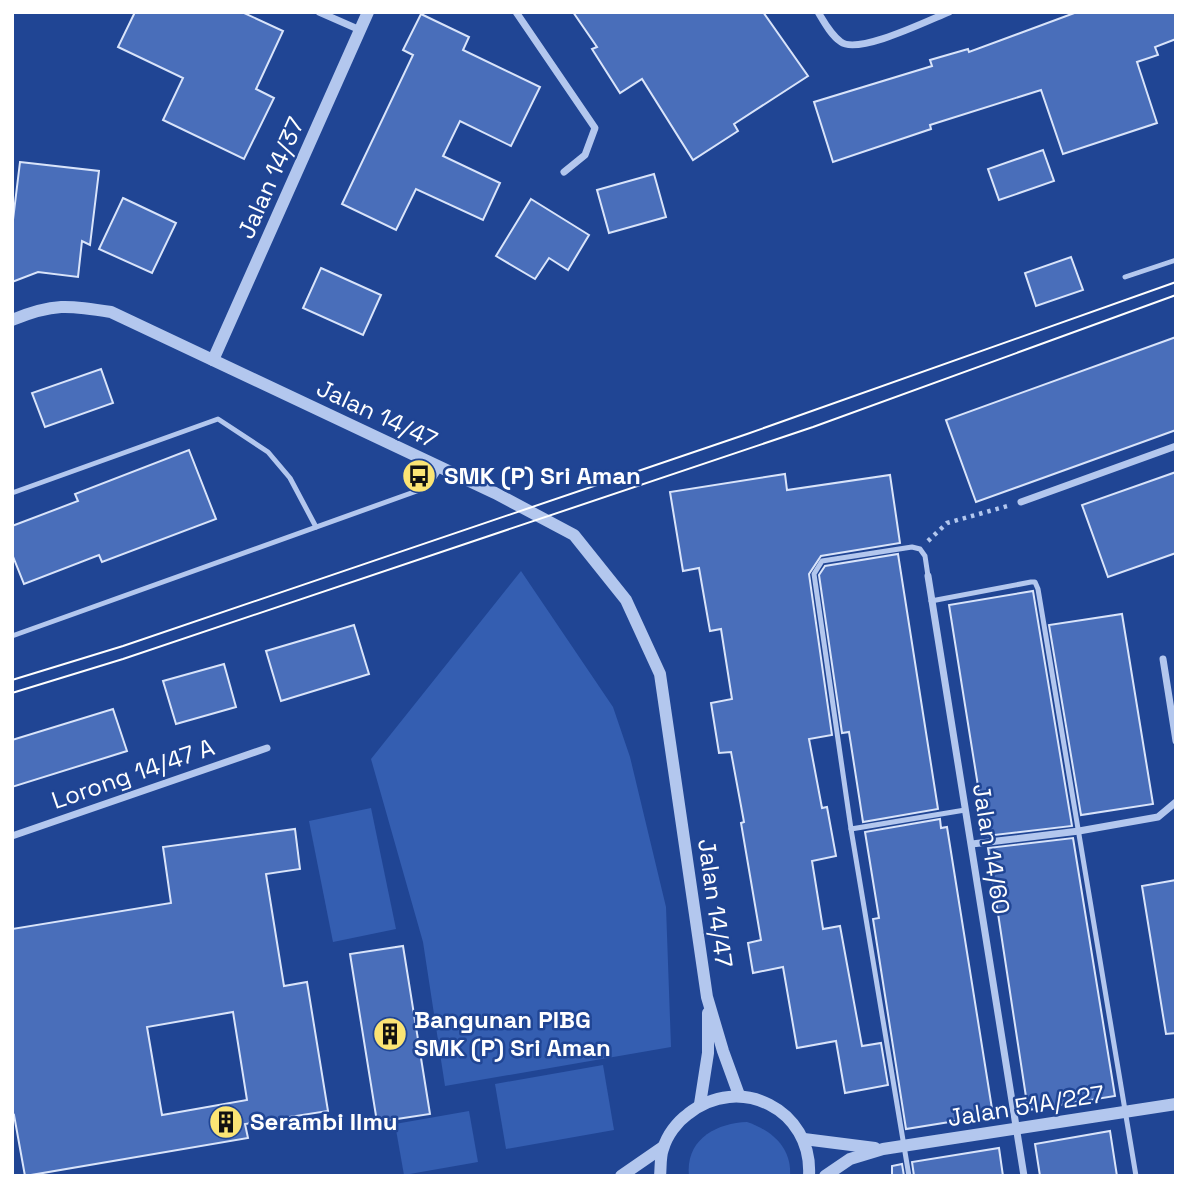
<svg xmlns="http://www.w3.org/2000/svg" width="1188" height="1188" font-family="'Space Grotesk',sans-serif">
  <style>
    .green { fill: #345eb1 }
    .building { fill: #496eba; stroke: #d9e4fa; stroke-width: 2; fill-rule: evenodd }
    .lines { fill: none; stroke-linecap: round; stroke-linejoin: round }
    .path { stroke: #b3c7ee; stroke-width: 4.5; stroke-dasharray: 3.5 5; stroke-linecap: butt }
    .service { stroke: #b3c7ee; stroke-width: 5 }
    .minor { stroke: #b3c7ee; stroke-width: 7 }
    .tertiary { stroke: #b3c7ee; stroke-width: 12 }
    .tram { stroke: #fff; stroke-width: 2 }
    .labels { text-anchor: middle; stroke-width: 5; stroke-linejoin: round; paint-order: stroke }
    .street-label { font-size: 24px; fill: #fff; stroke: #204594 }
    .poi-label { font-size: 24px; font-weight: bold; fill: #fff; stroke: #204594; text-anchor: start }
  </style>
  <rect width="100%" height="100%" fill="#204594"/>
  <g class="green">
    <polygon points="521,571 613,707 630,757 666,907 671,1047 445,1086 423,942 371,759"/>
    <polygon points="371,808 396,929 333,942 309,821"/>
    <polygon points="603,1065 614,1130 506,1149 495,1084"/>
    <polygon points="469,1111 478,1162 404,1175 395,1124"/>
    <path d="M747,1122c24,8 45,25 43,54h-101c-4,-36 27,-53 58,-54z"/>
  </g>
  <g class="building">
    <polygon points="135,12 242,12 283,31 256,89 274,98 244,159 163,120 183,78 118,47"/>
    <polygon points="573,12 763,12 808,76 734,124 738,131 693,160 642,79 620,93 592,49 597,47"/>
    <polygon points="1077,12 1176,12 1176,39 1155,47 1158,55 1137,62 1157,123 1063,154 1041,90 930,125 931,129 833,162 814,102 932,66 930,60 968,49 969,52"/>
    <polygon points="421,14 469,37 463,50 540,87 511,146 460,121 443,156 500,183 483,220 416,189 396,230 342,204 413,55 403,50"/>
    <polygon points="1043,150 1054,181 999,200 988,169"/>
    <polygon points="20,162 99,171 90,245 82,241 78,277 38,272 12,282 12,228"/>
    <polygon points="654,174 666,217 609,233 597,190"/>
    <polygon points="123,198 176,223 152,273 99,249"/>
    <polygon points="531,199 589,235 568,270 549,258 535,279 496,256"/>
    <polygon points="1071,257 1083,290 1036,306 1025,273"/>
    <polygon points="321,268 381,295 363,335 303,308"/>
    <polygon points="1176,337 1176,430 976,502 946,420"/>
    <polygon points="101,369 113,403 45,427 32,393"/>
    <polygon points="189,450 216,519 102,562 99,555 24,584 12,554 12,526 78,501 75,494"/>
    <polygon points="1176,472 1176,553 1108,577 1082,505"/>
    <polygon points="785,474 787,490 890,475 900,543 821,556 809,574 832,735 809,739 822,808 827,807 836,856 812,861 823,929 840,926 862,1046 881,1043 888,1085 845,1093 836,1041 797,1048 783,967 753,973 748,943 761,940 741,823 744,822 731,752 719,753 711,703 732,699 721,629 710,631 699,568 683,571 670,492"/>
    <polygon points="898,554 938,809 863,822 849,732 842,733 819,575 825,566"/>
    <polygon points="1033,591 1072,826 986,836 949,605"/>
    <polygon points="1122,614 1153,804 1081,815 1049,625"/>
    <polygon points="354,625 369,674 281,701 266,651"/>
    <polygon points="224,664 236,707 176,724 163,681"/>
    <polygon points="113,709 127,751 12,787 12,740"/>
    <polygon points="940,819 941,828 947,827 993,1115 906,1129 873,919 879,918 865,832"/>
    <path d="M295,829l5,40 -34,5 18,112 23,-4 21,129 -83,13 3,14 -223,38 -11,-61 -2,1v-187l159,-26 -8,-56zM233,1012l14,88 -85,15 -15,-88z"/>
    <polygon points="1073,838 1115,1096 1028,1110 988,848"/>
    <polygon points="1176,880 1176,1033 1166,1034 1142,886"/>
    <polygon points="403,946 430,1114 377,1122 350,954"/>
    <polygon points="1110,1131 1117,1176 1040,1176 1035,1144"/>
    <polygon points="999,1148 1003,1176 914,1176 912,1162"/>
    <polygon points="902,1164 904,1176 892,1176 892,1166"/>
  </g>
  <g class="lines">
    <polyline class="path" points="928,541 947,523 1011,505"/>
    <g class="service">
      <polyline points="1125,277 1176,260"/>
      <polyline points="12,493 218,419 268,452 290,478 316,527"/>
      <polyline points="931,601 1031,582 1035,582 1038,589 1136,1176"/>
      <polyline points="12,636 428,487 441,467"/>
      <polyline points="851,829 965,810"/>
      <polyline points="909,1176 851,829 814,574 822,561 912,547 920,549 925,556 928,576"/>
    </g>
    <g class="minor">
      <polyline points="319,12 360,30"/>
      <polyline points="516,12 595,128 585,155 564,172"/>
      <path d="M818,12c6,10 13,23 23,30 17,13 88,-22 108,-30"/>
      <polyline points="1021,502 1176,446"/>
      <polyline points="928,576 1024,1176"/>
      <polyline points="1163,659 1176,741"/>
      <polyline points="12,836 267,748"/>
      <polyline points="972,844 1079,831 1158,817 1176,802"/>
    </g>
    <g class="tertiary">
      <path d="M12,320c41,-17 57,-15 99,-8l384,181 79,42 52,65 34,74 47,323 16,54 16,44"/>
      <polyline points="213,360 368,12"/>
      <polyline points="700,1104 708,1053 708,1013"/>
      <polyline points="804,1139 875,1148"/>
      <polyline points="621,1176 663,1147"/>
      <path d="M660,1176c1,-9 0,-19 3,-27 4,-14 14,-27 25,-35 51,-41 125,-5 121,62"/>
      <polyline points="825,1176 850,1159 883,1149 1176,1104"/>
    </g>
    <g class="tram">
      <polyline points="12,680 123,646 747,434 1176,282"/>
      <polyline points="12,693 123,659 813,427 1176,295"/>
    </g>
  </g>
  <defs>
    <g id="bus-disc" transform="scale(1.75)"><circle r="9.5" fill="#fbe474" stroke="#204594"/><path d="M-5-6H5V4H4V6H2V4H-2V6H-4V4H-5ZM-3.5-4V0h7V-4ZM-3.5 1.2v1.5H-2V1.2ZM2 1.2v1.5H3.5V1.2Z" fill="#111"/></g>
    <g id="building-disc" transform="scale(1.75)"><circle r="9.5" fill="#fbe474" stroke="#204594"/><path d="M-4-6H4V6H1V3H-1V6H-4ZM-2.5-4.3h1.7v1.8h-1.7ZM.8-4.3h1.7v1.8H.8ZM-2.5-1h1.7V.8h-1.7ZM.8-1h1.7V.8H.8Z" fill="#111"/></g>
  </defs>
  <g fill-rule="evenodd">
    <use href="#bus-disc" x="419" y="476"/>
    <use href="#building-disc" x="390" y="1034"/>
    <use href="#building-disc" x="226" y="1122"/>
  </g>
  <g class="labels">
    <g class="street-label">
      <text transform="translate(271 178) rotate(-66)" y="8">Jalan 14/37</text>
      <text transform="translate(377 414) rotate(25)" y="8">Jalan 14/47</text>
      <text transform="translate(133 774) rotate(-19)" y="8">Lorong 14/47 A</text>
      <text transform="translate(991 849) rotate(81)" y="8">Jalan 14/60</text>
      <text transform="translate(715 903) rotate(82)" y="8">Jalan 14/47</text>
      <text transform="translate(1026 1106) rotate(-9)" y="8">Jalan 51A/227</text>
    </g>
    <g class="poi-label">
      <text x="444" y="484">SMK (P) Sri Aman</text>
      <text x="414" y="1028">Bangunan PIBG<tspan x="414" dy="28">SMK (P) Sri Aman</tspan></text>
      <text x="250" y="1130">Serambi Ilmu</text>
    </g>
  </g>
  <rect width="1188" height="1188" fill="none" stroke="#ffffff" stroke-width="28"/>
</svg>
